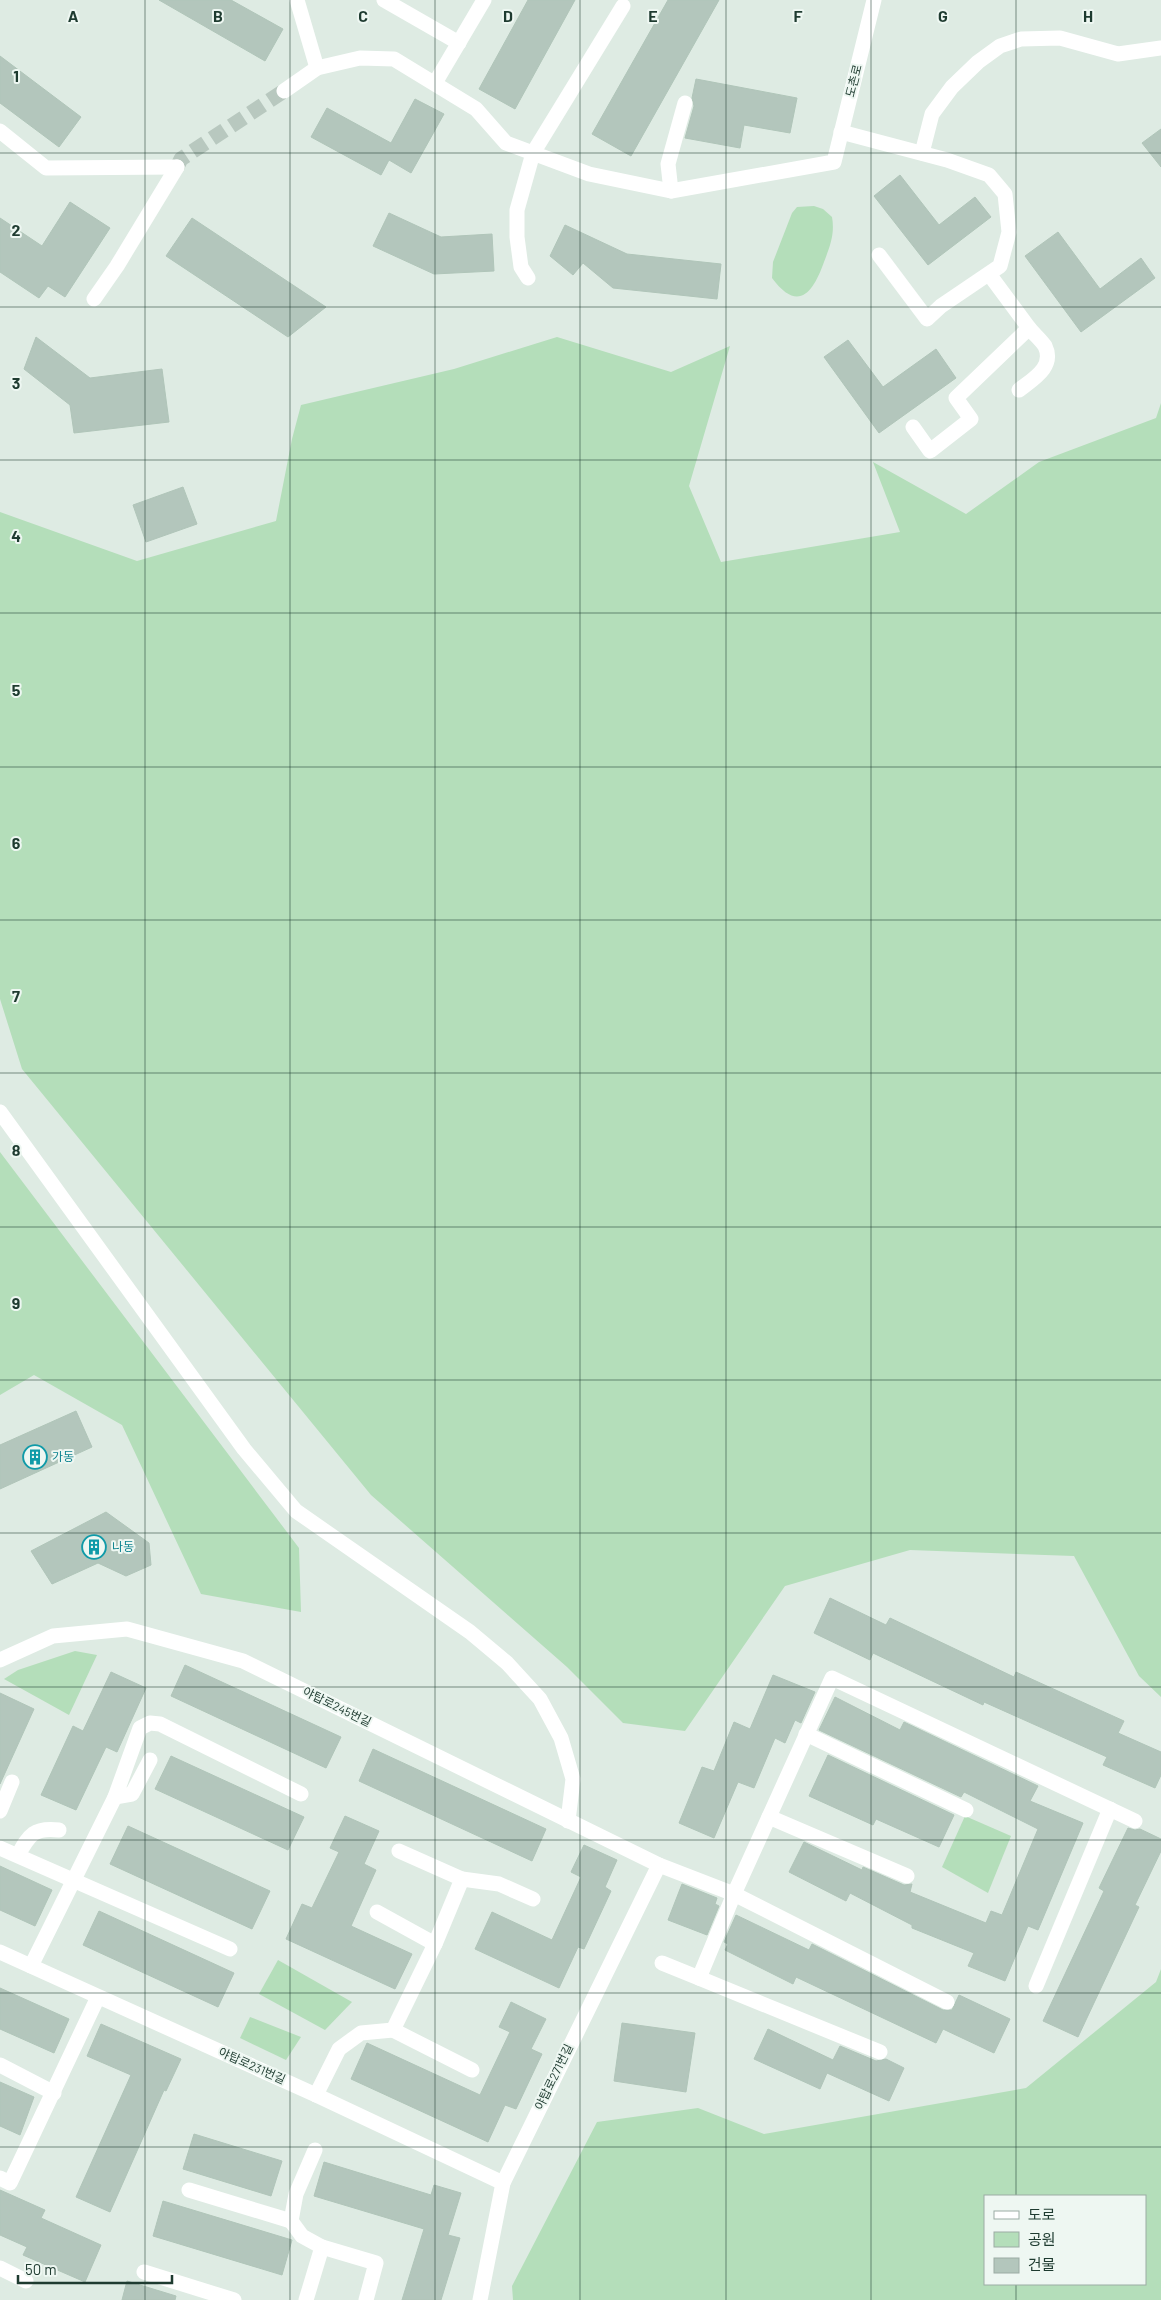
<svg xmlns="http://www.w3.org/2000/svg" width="1161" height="2300" font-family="Barlow,'Noto Sans KR',sans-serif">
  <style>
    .green { fill: #b4deba; fill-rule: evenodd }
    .building { fill: #b3c6bc; stroke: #b0c5b9 }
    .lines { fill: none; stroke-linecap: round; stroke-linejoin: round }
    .minor-tunnel { stroke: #b8c8bf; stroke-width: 15; stroke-dasharray: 15 8; stroke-linecap: butt }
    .minor { stroke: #fff; stroke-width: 15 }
    .grid { fill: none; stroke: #1e3b30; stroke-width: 1; stroke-opacity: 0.55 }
    .labels { text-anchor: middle; stroke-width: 4; stroke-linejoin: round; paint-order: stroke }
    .street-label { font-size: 12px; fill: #1e3b30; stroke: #eef7f2 }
    .culture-label { font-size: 12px; fill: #0d838f; stroke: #eef7f2; text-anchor: start }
    .grid-label { font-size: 16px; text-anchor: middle; font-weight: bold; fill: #1e3b30; stroke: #eef7f2; stroke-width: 4; stroke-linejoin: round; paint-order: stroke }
  </style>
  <rect width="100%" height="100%" fill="#deebe3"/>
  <g class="green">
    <path d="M814,206l9,3 9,8c3,17 -2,29 -8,45 -11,31 -26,51 -52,16l1,-16 19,-49 5,-6z"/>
    <polygon points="557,337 671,372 730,346 689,486 721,562 900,532 873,462 966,514 1039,462 1156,418 1161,403 1161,1697 1139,1676 1074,1556 910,1550 785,1586 685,1731 623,1723 567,1667 371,1495 22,1069 0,999 0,512 137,561 276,521 292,439 301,405 454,369"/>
    <polygon points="0,1152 299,1548 301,1612 201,1594 122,1425 34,1375 0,1395"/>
    <polygon points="75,1651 97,1655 69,1715 4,1679 18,1670"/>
    <polygon points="965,1816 1011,1836 988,1893 942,1867"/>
    <polygon points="278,1960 352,2002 325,2030 259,1994"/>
    <path d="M1161,1969v331h-648l-1,-14 85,-164 101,-14 66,26 262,-46 130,-106zM985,2196h160v88h-160z"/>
    <polygon points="250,2017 301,2037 286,2060 240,2038"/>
  </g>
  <g class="building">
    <polygon points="159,0 231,0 283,29 265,61"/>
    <polygon points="528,0 575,0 515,109 479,89"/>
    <polygon points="668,0 719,0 631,156 592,134"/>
    <polygon points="0,56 81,117 59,147 0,103"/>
    <polygon points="696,79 797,98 790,133 744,125 740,148 685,138 694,106 692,98"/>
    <polygon points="415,99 444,114 411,173 389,160 381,175 311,137 327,108 391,143"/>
    <polygon points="1161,129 1161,167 1142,143"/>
    <polygon points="900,175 939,225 975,197 991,217 928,265 874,196"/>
    <polygon points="70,202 110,228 65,297 48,286 39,298 0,272 0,218 42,246"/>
    <polygon points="389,213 441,237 492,234 494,271 434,274 373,246"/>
    <polygon points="192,218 326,307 288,337 166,256"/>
    <polygon points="565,225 627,254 721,264 717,299 613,288 583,263 573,275 550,256"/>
    <polygon points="1058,232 1100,289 1141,258 1155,278 1081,332 1025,256"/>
    <polygon points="36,337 90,378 162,369 169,422 74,433 70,405 24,369"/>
    <polygon points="848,340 883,387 936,349 956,378 879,433 824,357"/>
    <polygon points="183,487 197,524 146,542 133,505"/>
    <polygon points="76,1411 92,1447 0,1489 0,1445"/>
    <polygon points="106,1512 149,1543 151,1565 126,1576 98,1563 52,1584 31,1551"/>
    <polygon points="830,1598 886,1625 890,1618 1014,1677 1016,1672 1124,1721 1118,1733 1161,1752 1161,1775 1155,1788 1103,1765 1107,1757 984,1702 983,1705 873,1653 870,1660 814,1633"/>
    <polygon points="185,1665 341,1737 326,1768 171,1696"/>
    <polygon points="111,1672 146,1688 117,1752 106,1747 76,1810 41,1795 73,1726 83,1731"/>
    <polygon points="773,1675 815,1692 801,1723 795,1720 785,1743 775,1738 754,1788 738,1782 714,1838 679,1823 702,1767 714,1771 734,1722 750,1729"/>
    <polygon points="0,1693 34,1709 0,1784"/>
    <polygon points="835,1697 900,1730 904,1722 1038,1786 1030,1801 1083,1823 1038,1930 1028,1926 1005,1981 968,1966 974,1953 912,1928 912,1925 850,1893 846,1901 789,1872 804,1842 862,1870 863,1867 904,1885 912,1884 910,1892 986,1923 991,1911 1002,1915 1038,1829 964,1792 961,1797 819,1730"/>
    <polygon points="373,1749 546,1829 532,1861 359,1781"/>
    <polygon points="828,1755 954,1815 939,1847 876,1819 873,1825 809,1796"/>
    <polygon points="171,1756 304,1817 288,1850 155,1789"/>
    <polygon points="345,1816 379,1831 364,1864 376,1870 351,1926 412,1954 395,1989 286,1939 302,1904 312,1908 339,1852 330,1848"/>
    <polygon points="128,1826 270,1891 252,1929 110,1864"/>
    <polygon points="1128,1828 1135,1830 1140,1829 1161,1839 1161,1851 1135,1905 1139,1907 1078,2037 1043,2021 1104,1891 1099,1888"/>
    <polygon points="584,1845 617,1860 605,1887 611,1891 584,1949 578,1947 559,1988 475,1949 492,1912 552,1940 581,1877 571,1872"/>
    <polygon points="0,1866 52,1890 35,1926 0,1910"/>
    <polygon points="682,1884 717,1898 715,1904 719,1906 707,1935 668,1920"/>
    <polygon points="99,1911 234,1973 218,2007 83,1945"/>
    <polygon points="736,1915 809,1950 812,1944 943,2010 952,2010 959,1995 1010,2019 994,2053 943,2029 936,2043 796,1977 793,1984 725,1950 728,1944 724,1942"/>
    <polygon points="0,1988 69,2019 54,2053 0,2029"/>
    <polygon points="511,2002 546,2019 531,2049 542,2054 516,2109 505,2105 488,2142 351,2079 367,2043 480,2095 510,2032 499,2027"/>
    <polygon points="622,2023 695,2033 686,2092 614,2081"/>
    <polygon points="101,2024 181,2059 166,2091 164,2090 110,2212 76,2197 131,2075 87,2056"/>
    <polygon points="768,2029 833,2060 840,2046 876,2061 886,2059 904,2068 889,2101 827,2073 820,2089 754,2059"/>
    <polygon points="0,2082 34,2097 20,2135 0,2126"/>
    <polygon points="194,2134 282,2161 271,2196 183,2169"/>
    <polygon points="324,2162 431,2195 434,2185 461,2193 448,2235 460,2238 441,2300 402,2300 424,2229 314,2196"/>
    <polygon points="0,2190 45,2210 41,2218 101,2245 85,2282 23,2255 27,2247 0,2235"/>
    <polygon points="163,2201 292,2240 282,2275 153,2236"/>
    <polygon points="127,2281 176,2296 175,2300 122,2300"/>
  </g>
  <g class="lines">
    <polyline class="minor-tunnel" points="177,167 181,159 284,91"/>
    <g class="minor">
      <polyline points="297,0 317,68"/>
      <polyline points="384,0 459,43"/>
      <polyline points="435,83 484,0"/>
      <polyline points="284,91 317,68 360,58 394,59 476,109 506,143 589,174 671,191 834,162 874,0"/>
      <polyline points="0,131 46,168 177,167"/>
      <polyline points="841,132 947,160 989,175 1005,194 1009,232 1000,266 941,306 927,319 879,255"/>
      <polyline points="922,153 932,114 952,87 978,62 1000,46 1021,39 1060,38 1118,54 1161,48"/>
      <polyline points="671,191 668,164 685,103"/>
      <polyline points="528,278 521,267 517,237 517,210 533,153 623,6"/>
      <polyline points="94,299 117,266 177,167"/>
      <path d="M1019,390c14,-11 36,-23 26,-44 -4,-6 -12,-13 -16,-18"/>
      <polyline points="913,427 930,451 971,419 956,398 1029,328 989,274"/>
      <polyline points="0,1112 244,1449 296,1511 470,1632 507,1663 540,1699 561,1738 573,1779 568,1821"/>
      <polyline points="0,1660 53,1636 127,1629 243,1661 659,1865 734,1894 699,1978 880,2052"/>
      <polyline points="806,1734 966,1810"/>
      <polyline points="115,1797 132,1794 150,1760"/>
      <polyline points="0,1811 12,1782"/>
      <polyline points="769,1817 907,1876"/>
      <polyline points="0,1848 230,1949"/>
      <path d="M18,1855c11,-20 16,-28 41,-25"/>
      <polyline points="462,1879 499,1884 533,1899"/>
      <polyline points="377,1912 435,1944"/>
      <polyline points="0,1952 316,2095 503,2183"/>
      <polyline points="662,1963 699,1978"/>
      <polyline points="31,1966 115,1797 140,1728 150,1723 160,1724 301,1794"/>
      <polyline points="1036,1986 1110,1809"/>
      <polyline points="947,2002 734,1894 832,1678 1135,1821"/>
      <polyline points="393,2030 472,2070"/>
      <polyline points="0,2065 54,2093"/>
      <polyline points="316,2095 339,2049 361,2033 393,2030 435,1944 462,1879 399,1851"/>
      <polyline points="0,2178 10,2183 98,1997"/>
      <polyline points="189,2190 291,2221"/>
      <polyline points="322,2247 376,2263 366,2300"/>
      <polyline points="0,2268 26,2281"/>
      <polyline points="144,2272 234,2300"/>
      <polyline points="306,2300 322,2247 302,2236 291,2221 296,2194 315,2150"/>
      <polyline points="480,2300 503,2183 659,1865"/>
    </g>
  </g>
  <path class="grid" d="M145,0v2300M290,0v2300M435,0v2300M580,0v2300M726,0v2300M871,0v2300M1016,0v2196M0,153h1161M0,307h1161M0,460h1161M0,613h1161M0,767h1161M0,920h1161M0,1073h1161M0,1227h1161M0,1380h1161M0,1533h1161M0,1687h1161M0,1840h1161M0,1993h1161M0,2147h1161M1016,2284v16"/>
  <defs>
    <g id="building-ring" transform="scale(1.25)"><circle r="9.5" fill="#eef7f2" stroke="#0f9aa8" stroke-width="1.5"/><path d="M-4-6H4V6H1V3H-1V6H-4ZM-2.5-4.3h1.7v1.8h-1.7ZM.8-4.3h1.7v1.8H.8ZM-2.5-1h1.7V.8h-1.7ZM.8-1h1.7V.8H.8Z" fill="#0f9aa8"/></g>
  </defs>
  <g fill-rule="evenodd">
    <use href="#building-ring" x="35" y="1457"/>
    <use href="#building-ring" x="94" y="1547"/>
  </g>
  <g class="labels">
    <g class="street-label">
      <text transform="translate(854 81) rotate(-76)" y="4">도촌로</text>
      <text transform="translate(337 1707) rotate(26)" y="4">야탑로245번길</text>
      <text transform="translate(252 2066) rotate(24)" y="4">야탑로231번길</text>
      <text transform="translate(554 2077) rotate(-64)" y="4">야탑로271번길</text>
    </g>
    <g class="culture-label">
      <text x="52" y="1461">가동</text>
      <text x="112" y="1551">나동</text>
    </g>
  </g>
  <g class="grid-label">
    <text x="73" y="22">A</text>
    <text x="218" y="22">B</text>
    <text x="363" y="22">C</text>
    <text x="508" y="22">D</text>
    <text x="653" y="22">E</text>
    <text x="798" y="22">F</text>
    <text x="943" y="22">G</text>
    <text x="1088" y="22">H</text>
    <text x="16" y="82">1</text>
    <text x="16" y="236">2</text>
    <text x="16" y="389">3</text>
    <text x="16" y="542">4</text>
    <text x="16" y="696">5</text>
    <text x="16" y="849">6</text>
    <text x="16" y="1002">7</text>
    <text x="16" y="1156">8</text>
    <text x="16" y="1309">9</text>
  </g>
  <rect x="984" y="2195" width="162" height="90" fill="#eef7f2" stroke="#9baca4"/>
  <rect x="994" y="2211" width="25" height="8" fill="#ffffff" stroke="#9baca4"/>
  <text x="1028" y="2220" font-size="15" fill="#1e3b30">도로</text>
  <rect x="994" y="2232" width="25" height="15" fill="#b4deba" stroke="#9baca4"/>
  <text x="1028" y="2245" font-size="15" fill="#1e3b30">공원</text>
  <rect x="994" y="2258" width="25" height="15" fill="#b3c6bc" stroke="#9baca4"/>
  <text x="1028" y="2270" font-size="15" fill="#1e3b30">건물</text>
  <path d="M18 2275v8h154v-8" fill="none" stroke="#1e3b30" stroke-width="2.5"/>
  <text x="25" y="2275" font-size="15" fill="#1e3b30" stroke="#eef7f2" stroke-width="4" paint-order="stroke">50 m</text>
</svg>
